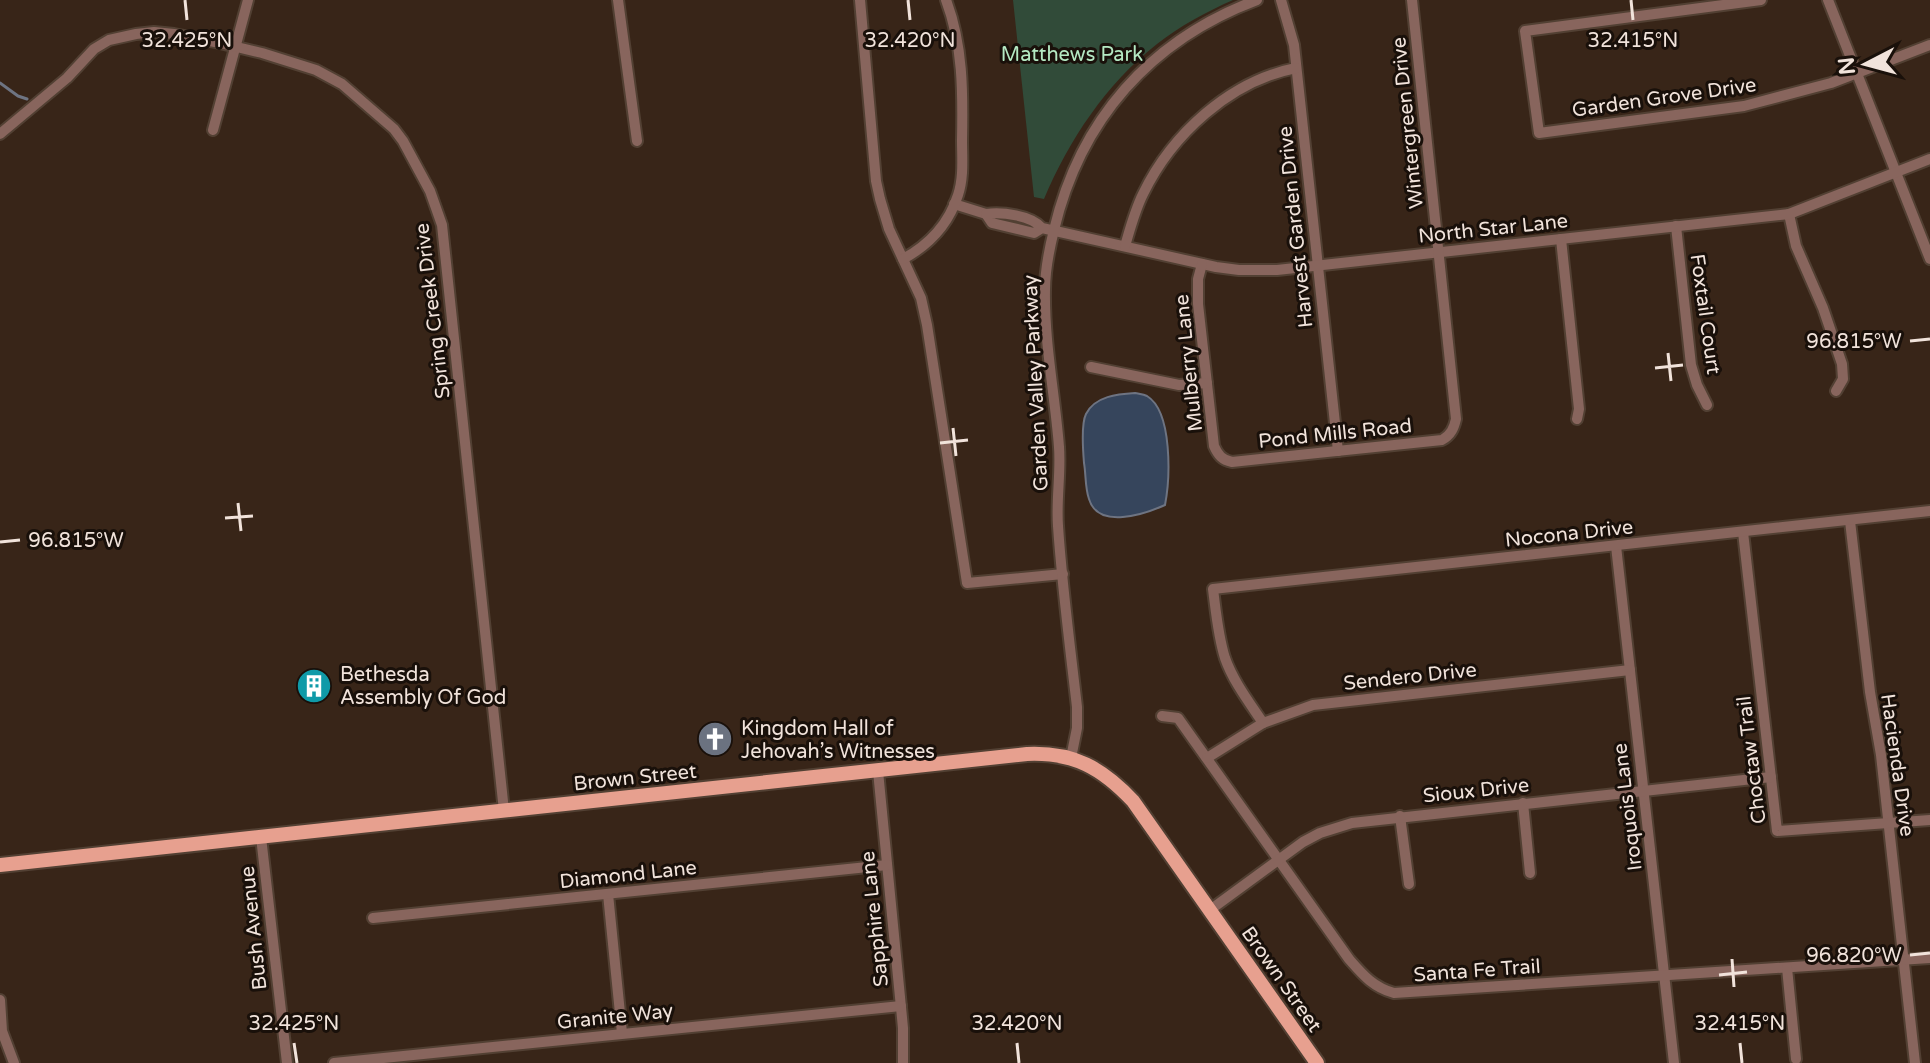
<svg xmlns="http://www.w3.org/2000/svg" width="1930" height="1063" font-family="'Varela Round',sans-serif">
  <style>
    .green { fill: #314b39 }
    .water { fill: #36455c; stroke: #6e7482; stroke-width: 2 }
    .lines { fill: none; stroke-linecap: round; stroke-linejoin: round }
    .stream { stroke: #6e7482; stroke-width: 3 }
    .minor-casing { stroke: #524033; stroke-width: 14 }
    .major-casing { stroke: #524033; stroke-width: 18 }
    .minor { stroke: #88655d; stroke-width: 10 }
    .major { stroke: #e7a08f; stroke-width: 14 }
    .ticks { fill: none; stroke: #f1e3db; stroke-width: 3 }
    .labels { text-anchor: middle; stroke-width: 6; stroke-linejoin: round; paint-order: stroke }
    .park-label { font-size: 20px; fill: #b5e9c3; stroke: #19100a }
    .street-label { font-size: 20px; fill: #f1e3db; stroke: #19100a }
    .poi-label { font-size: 20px; fill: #f1e3db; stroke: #19100a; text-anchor: start }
    .ticks-label { font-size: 20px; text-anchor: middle; fill: #f1e3db; stroke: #19100a; stroke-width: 6; stroke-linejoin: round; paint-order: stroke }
  </style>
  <rect width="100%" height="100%" fill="#382518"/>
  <path class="green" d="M1013,0h220c-27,12 -53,26 -76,44 -51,40 -88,96 -113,155l-10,-2z"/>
  <path class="water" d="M1135,393c4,1 8,1 12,3 26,16 23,83 18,109 -20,9 -67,25 -76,-6 -4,-11 -3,-25 -5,-36 -1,-12 -3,-39 2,-49 9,-18 32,-20 49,-21z"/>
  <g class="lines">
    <polyline class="stream" points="0,83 18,96 27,99"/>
    <g class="minor-casing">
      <g id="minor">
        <polyline points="618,0 637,141"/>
        <polyline points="860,0 876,181 880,199 889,229 921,298 927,325 967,583 1063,574"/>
        <polyline points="1281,0 1294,45 1338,451"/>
        <polyline points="1761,0 1525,31 1539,133 1744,106 1831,83 1930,45"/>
        <polyline points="1828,0 1930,259"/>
        <polyline points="213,130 248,0"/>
        <polyline points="0,134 67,78 94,49 109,40 136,34 154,32 174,34 220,43 262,53 316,70 342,84 394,129 403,141 430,191 442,225 504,811"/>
        <polyline points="954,204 986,214"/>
        <polyline points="1789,214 1796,246 1823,308 1842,364 1843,379 1836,391"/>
        <polyline points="1676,226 1691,365 1697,385 1707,405"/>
        <path d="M1042,228l-8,5 -42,-10 -6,-9c16,-2 45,1 56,14l174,39 23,3h38l512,-56 141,-55"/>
        <polyline points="1561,239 1579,409 1577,419"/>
        <path d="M1125,246c5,-17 10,-36 18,-52 29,-60 87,-113 153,-126"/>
        <path d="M903,259c26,-14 46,-36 55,-64 6,-18 4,-37 4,-55 1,-48 1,-95 -16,-140"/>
        <path d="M1202,264l-4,15v25l16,142c4,9 8,14 18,16l210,-22c9,-5 12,-12 14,-21l-44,-419"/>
        <polyline points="1091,367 1179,385 1207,383"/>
        <polyline points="1850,521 1870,692 1881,755 1915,1063"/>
        <polyline points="1743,532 1777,831 1930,820"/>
        <polyline points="1616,546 1674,1063"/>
        <path d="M1162,716l16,2 171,241c14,16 24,28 45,34l536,-35"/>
        <path d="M1263,723c-14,-21 -30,-42 -38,-65 -7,-22 -9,-46 -12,-69l717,-78"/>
        <path d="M1071,758l6,-30v-21c-7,-61 -15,-121 -19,-181 -2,-26 3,-53 1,-79 -4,-52 -15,-105 -14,-157 0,-21 4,-40 9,-60 26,-110 96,-190 203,-230"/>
        <polyline points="1207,758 1263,723 1313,705 1630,670"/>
        <polyline points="878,771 903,1028 903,1063"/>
        <polyline points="1523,803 1530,873"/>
        <polyline points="1400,816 1409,884"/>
        <polyline points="261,837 287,1063"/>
        <polyline points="608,894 622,1033"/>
        <polyline points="1210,910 1303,842 1320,833 1352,823 1771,777"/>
        <polyline points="373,918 887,865"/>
        <polyline points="1787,968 1796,1059"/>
        <polyline points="0,1000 2,1031 14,1063"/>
        <polyline points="334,1063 901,1006"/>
      </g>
    </g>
    <g class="major-casing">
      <path id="major" d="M0,865l1027,-111c47,-2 75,14 106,47l184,262"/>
    </g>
    <use href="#minor" class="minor"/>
    <use href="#major" class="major"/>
  </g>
  <path class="ticks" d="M185,0l2,20M908,0l2,20M1631,0l2,20M1910,341l20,-2M1668,353l3,28M1655,368l28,-3M953,428l3,28M940,443l28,-3M238,503l3,28M225,518l28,-2M0,542l20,-2M1910,955l20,-2M1732,959l2,28M1719,975l28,-3M294,1043l3,20M1017,1043l2,20M1740,1043l2,20"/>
  <defs>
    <g id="building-disc" transform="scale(1.8)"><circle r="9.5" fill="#0f9aa8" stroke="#19100a"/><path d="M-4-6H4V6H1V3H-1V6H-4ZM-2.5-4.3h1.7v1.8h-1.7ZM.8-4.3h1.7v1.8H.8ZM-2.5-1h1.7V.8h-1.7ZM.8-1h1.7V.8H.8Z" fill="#fff"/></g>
    <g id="church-disc" transform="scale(1.8)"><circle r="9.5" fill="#6b7280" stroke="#19100a"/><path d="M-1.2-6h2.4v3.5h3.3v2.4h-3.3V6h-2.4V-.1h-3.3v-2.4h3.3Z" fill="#fff"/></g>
  </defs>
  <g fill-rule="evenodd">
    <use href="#building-disc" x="314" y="686"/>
    <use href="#church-disc" x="715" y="739"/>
  </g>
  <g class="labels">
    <g class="park-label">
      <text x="1072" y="61">Matthews Park</text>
    </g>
    <g class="street-label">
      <text transform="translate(1664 97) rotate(-8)" y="7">Garden Grove Drive</text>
      <text transform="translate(1407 123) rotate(-96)" y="7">Wintergreen Drive</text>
      <text transform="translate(1295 227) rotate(-96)" y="7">Harvest Garden Drive</text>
      <text transform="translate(1493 228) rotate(-6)" y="7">North Star Lane</text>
      <text transform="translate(432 311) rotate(-97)" y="7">Spring Creek Drive</text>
      <text transform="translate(1706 314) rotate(82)" y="7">Foxtail Court</text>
      <text transform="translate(1188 363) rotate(-96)" y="7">Mulberry Lane</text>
      <text transform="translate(1035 383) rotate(-93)" y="7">Garden Valley Parkway</text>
      <text transform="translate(1335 433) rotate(-6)" y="7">Pond Mills Road</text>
      <text transform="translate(1569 533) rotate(-6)" y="7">Nocona Drive</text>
      <text transform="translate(1410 676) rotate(-6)" y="7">Sendero Drive</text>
      <text transform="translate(1751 760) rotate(-97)" y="7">Choctaw Trail</text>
      <text transform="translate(1898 765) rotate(82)" y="7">Hacienda Drive</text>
      <text transform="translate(635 777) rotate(-6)" y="7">Brown Street</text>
      <text transform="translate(1476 790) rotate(-6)" y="7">Sioux Drive</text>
      <text transform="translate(1627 807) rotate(-97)" y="7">Iroquois Lane</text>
      <text transform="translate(628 874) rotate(-6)" y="7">Diamond Lane</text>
      <text transform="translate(874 919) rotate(-96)" y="7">Sapphire Lane</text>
      <text transform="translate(253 928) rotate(-96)" y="7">Bush Avenue</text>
      <text transform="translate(1477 970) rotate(-4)" y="7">Santa Fe Trail</text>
      <text transform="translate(1282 979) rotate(55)" y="7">Brown Street</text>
      <text transform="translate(615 1016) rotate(-6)" y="7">Granite Way</text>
    </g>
    <g class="poi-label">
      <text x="340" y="681">Bethesda<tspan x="340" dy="23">Assembly Of God</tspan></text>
      <text x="741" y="735">Kingdom Hall of<tspan x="741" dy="23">Jehovah’s Witnesses</tspan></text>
    </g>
  </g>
  <g class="ticks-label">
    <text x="187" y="47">32.425°N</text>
    <text x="910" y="47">32.420°N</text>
    <text x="1633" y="47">32.415°N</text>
    <text x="1854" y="348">96.815°W</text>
    <text x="76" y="547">96.815°W</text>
    <text x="1854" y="962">96.820°W</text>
    <text x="294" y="1030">32.425°N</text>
    <text x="1017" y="1030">32.420°N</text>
    <text x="1740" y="1030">32.415°N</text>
  </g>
  <g transform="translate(1866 64) rotate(264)" stroke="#19100a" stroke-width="6" paint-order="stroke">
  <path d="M0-6L14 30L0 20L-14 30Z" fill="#f1e3db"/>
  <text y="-12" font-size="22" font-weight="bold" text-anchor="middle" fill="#f1e3db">N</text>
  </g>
</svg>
